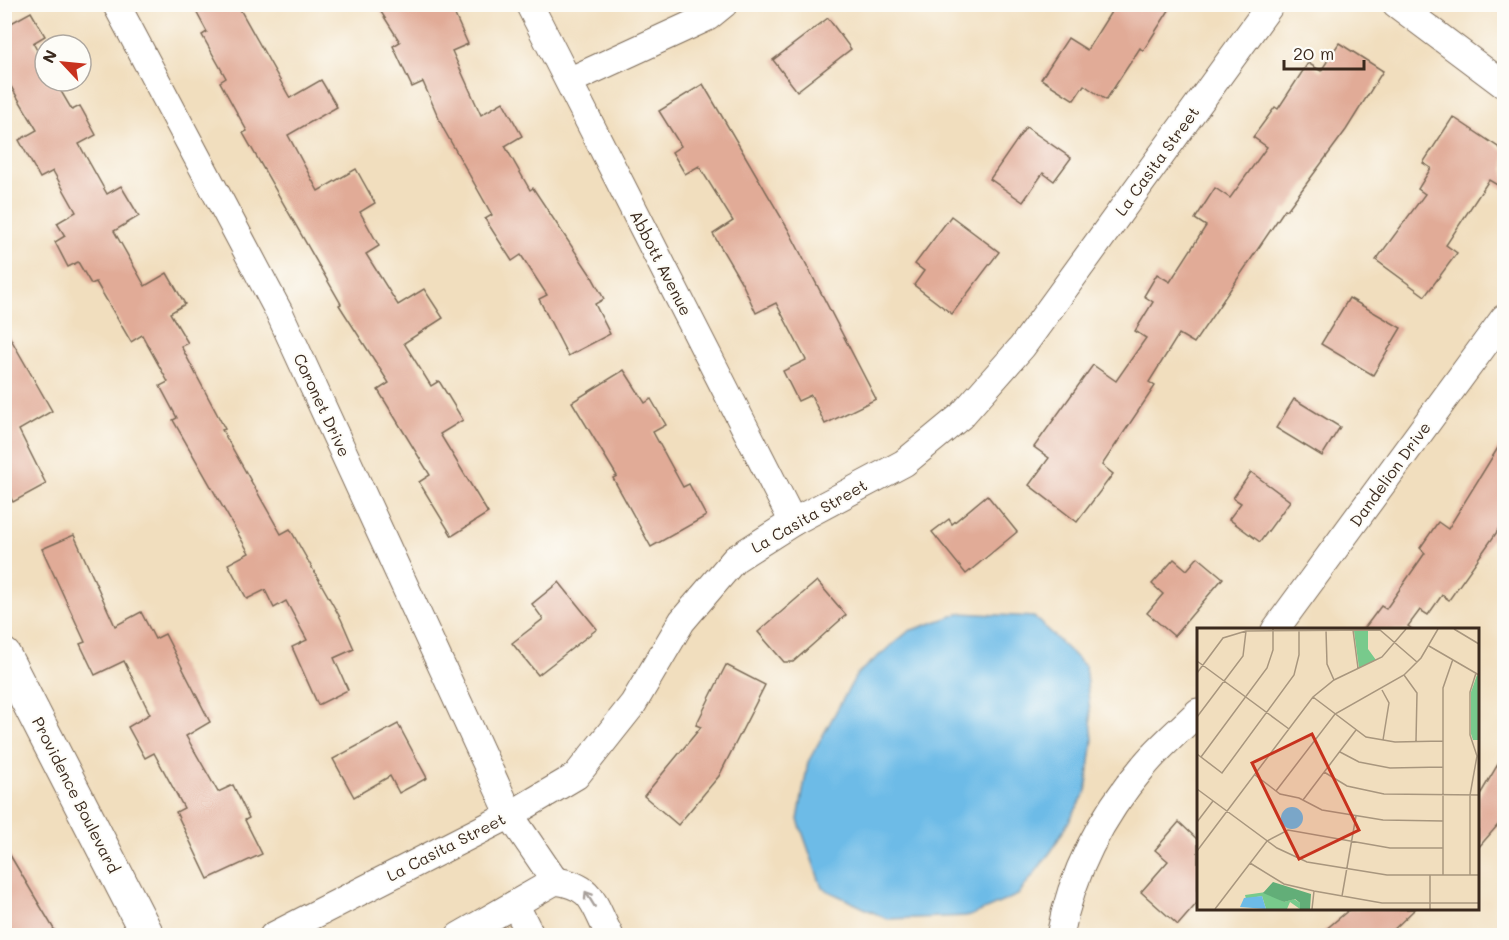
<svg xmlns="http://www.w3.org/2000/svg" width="1509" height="940" font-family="Mali,sans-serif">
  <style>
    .water { fill: #6dbbe7; stroke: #547282; stroke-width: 1.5 }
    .building { fill: #e1ab97 }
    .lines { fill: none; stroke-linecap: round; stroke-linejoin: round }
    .minor-casing { stroke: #7b6956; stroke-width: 29 }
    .major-casing { stroke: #7b6956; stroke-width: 35 }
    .minor { stroke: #fff; stroke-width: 27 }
    .major { stroke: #fff; stroke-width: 33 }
    .oneway { stroke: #a79f9a }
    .labels { text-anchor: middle; stroke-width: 4.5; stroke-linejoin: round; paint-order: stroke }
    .street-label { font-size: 16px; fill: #3b2a1e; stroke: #fdfcf7 }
    .inset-road { fill: none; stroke: #a8967e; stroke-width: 1.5 }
    .view { fill: #c8321e; fill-opacity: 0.15; stroke: #c8321e; stroke-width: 3 }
    .inset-edge { fill: none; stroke: #3b2a1e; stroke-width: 3 }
  </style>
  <rect width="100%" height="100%" fill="#fdfcf7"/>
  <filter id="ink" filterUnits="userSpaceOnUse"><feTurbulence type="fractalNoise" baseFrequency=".0167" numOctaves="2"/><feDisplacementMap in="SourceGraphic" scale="12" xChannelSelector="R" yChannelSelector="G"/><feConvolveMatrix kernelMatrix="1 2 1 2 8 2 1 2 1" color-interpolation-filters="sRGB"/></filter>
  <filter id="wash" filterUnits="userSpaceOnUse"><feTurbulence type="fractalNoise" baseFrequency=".008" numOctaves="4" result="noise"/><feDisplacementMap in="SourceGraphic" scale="24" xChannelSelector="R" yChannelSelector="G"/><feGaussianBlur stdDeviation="1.35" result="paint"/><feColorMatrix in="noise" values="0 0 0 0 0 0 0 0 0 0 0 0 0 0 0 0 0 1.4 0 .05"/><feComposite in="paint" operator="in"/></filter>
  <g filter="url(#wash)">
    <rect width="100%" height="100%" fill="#f1debe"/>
    <polygon class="water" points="961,613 1034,617 1085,666 1093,739 1086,792 1052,850 1018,895 970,916 887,919 822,888 798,820 808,762 857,674 909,631"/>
    <g id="blocks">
      <g class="building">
        <polygon points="192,4 237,4 290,98 321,80 337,107 288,135 318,191 356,169 375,203 360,212 379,246 366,254 398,305 424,289 443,318 404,343 431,386 439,381 463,420 440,434 488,513 452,536 419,482 430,475 378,390 389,383 339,305 341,304 243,133 247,131 220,82 226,78 202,35 207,32"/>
        <polygon points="376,4 450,4 468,44 452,51 481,115 503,102 522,136 505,146 530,190 533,188 592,277 604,299 595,304 610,334 568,356 539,299 547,295 521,255 512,261 485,219 492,215 443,128 423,82 412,87 393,46 400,42"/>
        <polygon points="1116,4 1173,4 1143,51 1140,48 1106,100 1084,85 1074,100 1041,79 1068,38 1087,50"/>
        <polygon points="31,12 45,36 33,43 45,64 45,81 55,81 72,110 80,106 96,135 79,144 107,194 121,186 139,216 114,231 145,286 167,273 185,304 170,313 188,343 181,346 225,429 222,430 281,534 290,529 341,619 354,649 334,658 348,690 318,705 292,647 307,640 286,601 274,608 265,590 247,599 228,564 249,553 173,420 177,418 160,386 168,382 142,335 131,342 96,282 91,284 78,262 68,267 55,242 65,236 57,223 76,212 53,171 40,178 19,140 37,130 4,75 4,27"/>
        <polygon points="828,18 851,49 797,91 773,60"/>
        <polygon points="1339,43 1383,71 1346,130 1287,210 1285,209 1194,343 1179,334 1149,382 1155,386 1102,465 1113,474 1077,522 1029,485 1049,458 1034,447 1093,365 1116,381 1146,338 1135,331 1153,302 1144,296 1157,274 1170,282 1206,226 1195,219 1215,188 1230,198 1267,147 1253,137 1275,107 1278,109 1308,63 1321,71"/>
        <polygon points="703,84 788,229 876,399 825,424 811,395 798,401 783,371 806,360 776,303 756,313 743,285 713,234 733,221 699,166 685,174 672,152 681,146 659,111"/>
        <polygon points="1453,117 1504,151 1504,189 1489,180 1446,245 1457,253 1425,296 1376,260 1425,194 1418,189 1431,168 1423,163"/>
        <polygon points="1026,127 1071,158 1054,181 1043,173 1023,202 990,179"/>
        <polygon points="951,216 999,252 952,314 914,285 924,271 915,264"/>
        <polygon points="1349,298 1401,328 1373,375 1321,344"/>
        <polygon points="4,327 52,411 19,430 46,484 13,502 4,485"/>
        <polygon points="624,370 645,403 651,399 666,425 653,432 683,487 689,484 706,516 651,547 613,478 617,476 572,402"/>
        <polygon points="1294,399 1340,427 1322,456 1276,428"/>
        <polygon points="1504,438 1504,522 1449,600 1442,595 1428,615 1420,610 1408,626 1413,630 1363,630 1381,606 1386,609 1425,553 1420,548 1438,522 1448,529"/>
        <polygon points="1251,472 1290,501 1260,542 1229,519 1241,503 1233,498"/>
        <polygon points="987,495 1017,532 966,574 932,532 949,519 952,524"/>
        <polygon points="74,535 115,626 141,612 155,639 165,634 210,722 186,736 218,792 233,785 249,818 245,820 262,854 208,879 176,812 184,808 154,753 145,758 128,727 150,714 124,661 95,675 80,644 85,642 42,549"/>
        <polygon points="1198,557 1223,578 1174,636 1147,613 1163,594 1152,584 1174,559 1187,570"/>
        <polygon points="817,581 846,615 793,662 784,662 758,632"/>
        <polygon points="559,582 597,629 538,675 512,643 543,619 532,604"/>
        <polygon points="726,665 765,685 719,776 678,825 644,796 701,727 696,725"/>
        <polygon points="398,724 427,778 399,793 390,776 354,797 333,759"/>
        <polygon points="1504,754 1504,818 1478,848 1478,798"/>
        <polygon points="1179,822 1198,840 1198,902 1178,925 1141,892 1168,861 1155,850"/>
        <polygon points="4,845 58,936 4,936"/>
        <polygon points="1350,909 1415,909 1387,936 1318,936"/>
      </g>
    </g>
  </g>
  <g filter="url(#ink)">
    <use href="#blocks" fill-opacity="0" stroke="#7b6956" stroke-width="1.5"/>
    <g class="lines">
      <g class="minor-casing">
        <g id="minor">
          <polyline points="116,4 279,312 510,815 555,881 459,936"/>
          <polyline points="529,4 793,522"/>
          <polyline points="1396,4 1504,85"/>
          <polyline points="569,81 708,17 724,4"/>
          <polyline points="1275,630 1504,318"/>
          <path d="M555,881c39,5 38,23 55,55"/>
          <polyline points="515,904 531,936"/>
          <polyline points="273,936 510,815 576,776 633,704 682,621 735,559 793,522 904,463 961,416 1022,347 1271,4"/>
          <path d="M1060,936c11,-62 42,-121 83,-169 16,-20 37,-37 55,-55"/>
        </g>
      </g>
      <g class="major-casing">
        <polyline id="major" points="4,655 148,936"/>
      </g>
      <use href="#minor" class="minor"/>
      <use href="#major" class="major"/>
    </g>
    <defs><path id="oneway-shaft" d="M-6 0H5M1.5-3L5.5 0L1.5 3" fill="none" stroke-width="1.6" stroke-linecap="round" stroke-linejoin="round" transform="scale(1.5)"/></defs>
    <use class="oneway" href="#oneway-shaft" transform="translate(590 899) rotate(-122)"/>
  </g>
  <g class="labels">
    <g class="street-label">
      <text transform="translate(1157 161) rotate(-54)" y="6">La Casita Street</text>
      <text transform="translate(661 263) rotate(63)" y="6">Abbott Avenue</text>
      <text transform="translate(322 405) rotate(65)" y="6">Coronet Drive</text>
      <text transform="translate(1390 474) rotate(-54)" y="6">Dandelion Drive</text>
      <text transform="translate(809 516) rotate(-30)" y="6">La Casita Street</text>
      <text transform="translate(76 795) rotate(63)" y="6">Providence Boulevard</text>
      <text transform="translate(446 847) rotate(-27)" y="6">La Casita Street</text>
    </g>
  </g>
  <g transform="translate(1197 628)">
    <rect width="282" height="282" fill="#f1debe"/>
    <path d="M157,3h14v18l8,11 -17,8zM280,47l2,1v64h-6l-2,-6v-42zM69,264l18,10 10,-3 6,4v6l-10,-7 -3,7h-21l-4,-13 -16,3 -1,-4z" fill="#78ca8c"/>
    <path d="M76,254l38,12 -1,15h-10v-6l-5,-4 -11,3 -21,-9z" fill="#62ae78"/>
    <path d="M84 190a11 11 0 1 1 22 0a11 11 0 1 1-22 0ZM65,268l4,13 -26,-2 4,-9z" fill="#6dbbe7"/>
    <path class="inset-road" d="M257,1l25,15M129,2l1,34 7,16M156,2l5,38M232,18l50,29M0,33l92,68M0,45l26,-35 23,-7 134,-1 37,32M207,47l13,18 -1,48M185,62l7,13 -6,37M116,69l53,40 29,5 48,-1M0,89l46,-61 3,-25M143,124l19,10 31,6 53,-1M0,126l25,19 72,-98 5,-20v-25M4,129l66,-89 6,-18v-21M127,144l23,14 37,8 95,1M58,147l25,19 19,4 23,12 61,10 60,1M0,161l80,59 30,14 80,13h92M79,163l59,-77 69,-39 17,-17 17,-29M106,172l53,-70M0,194l16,-21M0,223l116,-154 21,-17 48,-23 24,-28M53,235l34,21 30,7 68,12h97M233,247v34M246,247v-187l10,-29M273,247v-80l7,-39 -7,-21v-43l6,-19M145,268l14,-80M18,281l52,-68 21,-11 102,18h53M115,281l2,-18"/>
    <path class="view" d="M115,106l47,96 -60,29 -47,-96z"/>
    <rect width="282" height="282" class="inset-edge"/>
  </g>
  <rect width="1509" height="940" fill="none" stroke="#fdfcf7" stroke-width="24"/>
  <g transform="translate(63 63) rotate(296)"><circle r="28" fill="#fdfcf7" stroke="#afa8a0" stroke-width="1.5"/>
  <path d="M0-4.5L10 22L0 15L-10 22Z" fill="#c8321e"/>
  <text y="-9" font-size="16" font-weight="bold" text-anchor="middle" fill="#3b2a1e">N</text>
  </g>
  <path d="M1284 60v9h80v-9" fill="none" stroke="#3b2a1e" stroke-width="3"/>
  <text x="1293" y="60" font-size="18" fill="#3b2a1e" stroke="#fdfcf7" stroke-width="4.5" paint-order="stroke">20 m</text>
</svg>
